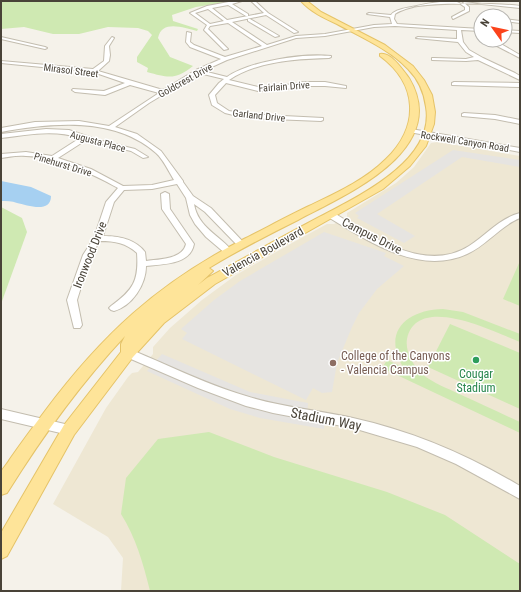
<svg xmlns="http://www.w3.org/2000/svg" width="521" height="592" font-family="'Roboto Condensed',sans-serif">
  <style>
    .education { fill: #eee7d3 }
    .green { fill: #cfe9b2 }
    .parking { fill: #e6e4e1 }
    .water { fill: #a6d0f1 }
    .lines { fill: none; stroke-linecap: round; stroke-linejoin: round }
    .minor-casing { stroke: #c3bdaf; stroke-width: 2 }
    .major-casing { stroke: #e5c368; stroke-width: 2 }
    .minor { fill: #fff; fill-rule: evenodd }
    .major { fill: #fee499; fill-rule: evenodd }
    .leisure-dot { fill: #2e9e5b; stroke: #fff; stroke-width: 1.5 }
    .education-dot { fill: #8d6e63; stroke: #fff; stroke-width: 1.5 }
    .labels { text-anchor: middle; stroke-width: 3; stroke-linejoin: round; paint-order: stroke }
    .far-street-label { font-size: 10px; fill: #494338; stroke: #fff }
    .street-label { font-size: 12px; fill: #494338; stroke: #fff }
    .education-label { font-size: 12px; fill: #785e54; stroke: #fff; text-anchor: start }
    .leisure-label { font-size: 12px; fill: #27864d; stroke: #fff }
    .near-street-label { font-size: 14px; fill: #494338; stroke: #fff }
  </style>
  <rect width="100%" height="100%" fill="#f5f2ea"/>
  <polygon class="education" points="438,142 520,156 520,591 121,591 123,558 108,537 53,504 106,408 128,377 132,373 138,372 153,354 153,347 170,328 202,300 236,275 292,243 327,224 334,224 347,217 347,213 396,183 414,167 431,143"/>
  <g class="green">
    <path d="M1,1h233l-38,6 -24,8 1,6 25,8 -1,2c-13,-3 -35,-12 -39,7l12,19 23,9c-18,14 -24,12 -46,6l1,-4 -11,-6v-5l15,-22 -4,-4 -10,-3 -30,-1 -29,7h-26l-29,-7 -23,2z"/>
    <polygon points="1,207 22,218 27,232 1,304"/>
    <polygon points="520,261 520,306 503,299"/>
    <path d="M443,309l20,3 57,22v8c-24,-9 -103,-50 -113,-3 -2,13 6,26 15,35 11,9 25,14 37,20 21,9 41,19 61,28v11l-138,-65 5,-8 16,7c-21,-36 4,-57 40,-58z"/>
    <polygon points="450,324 520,353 520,409 428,367"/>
    <path d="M209,432l65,25 113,35 58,23 75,49v27h-370c-7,-28 -14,-53 -29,-77l5,-36 32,-39z"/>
  </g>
  <g class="parking">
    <polygon points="453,150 520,160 520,167 462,157 377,214 415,236 404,243 357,218 359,216 355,213"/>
    <polygon points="324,232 386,253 384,256 404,266 377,289 359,313 352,327 337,363 332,392 322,393 313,388 306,400 182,339 187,333 181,329 214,300 240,281"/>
    <polygon points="162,354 250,392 308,403 307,417 325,420 324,429 260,418 230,409 147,371"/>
  </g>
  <path class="water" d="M1,181l30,6 20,9c0,18 -24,9 -34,7 -5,-2 -11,-2 -16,-2z"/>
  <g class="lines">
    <g class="minor-casing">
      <g id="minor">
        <path d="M234,1h8l-10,3 16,10v2h-2l-18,-11 -16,3 15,12 37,-7 -13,-12h4l13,12 30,19 -4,1 -28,-18 -34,7 35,23 29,-9 29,-2 49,-9 18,-1 -2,-7 -23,-3 2,-1 22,2c10,-15 107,-12 129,-9v2l-57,-6 6,5v4l-16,8 -1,-2 13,-7v-3c-2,-1 -5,-4 -8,-5 -14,-2 -50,4 -62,12l-1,5 3,5 84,5v2l-20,-1 2,12 6,8 14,8 32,15 5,3v4l-42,-20 -12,1 -34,-1v-2h2l32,1 8,-2 -8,-5 -8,-10 -42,-4 2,-1 39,2v-9l-62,-4 -21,1 -49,9 -29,2 -69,22 -24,11 24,6c23,-16 76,-24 104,-21v1l-2,1c-33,1 -72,3 -100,22l29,7 22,-1 24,-4h21l21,4v2l-21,-2h-21l-24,4 -22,1 -32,-8 -11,12 2,8 12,8 17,3 77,4v2l-2,1 -75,-3 -21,-5 -13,-8 -3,-10 10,-12 5,-4 -25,-6 -50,30 -34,24 22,7 24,17 22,30v1l10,14 18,12 35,37 -4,3 -3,-1 -34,-35 -11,-8c4,24 26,31 39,48l-1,2h-6l-20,-17 -11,-13 -5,-9 -4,-17 -9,-14 -25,5 -28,1 -10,12 -11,34c16,0 32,3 42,16l1,9c13,-2 36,-1 40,-17l-24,-35 -1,-15 4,-2 4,2 1,15 24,35c-4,21 -31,20 -48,22 0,19 -14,40 -32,45l-3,-1 -2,-2 2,-2c22,-16 28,-25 26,-53 -11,-10 -22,-12 -37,-12l-9,14 -14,45 5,25 -2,3h-6l-7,-28 16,-45 11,-17 12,-36 12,-14c-27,-15 -61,-31 -92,-32 -9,-1 -17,1 -25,2v-4l25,-2 26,4 28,-18c-26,-9 -53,-3 -79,0v-4l45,-5 23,1 29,10 37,9 13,8 -5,1 -12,-7 -45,-11 -28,18 33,11 32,17 29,-1 22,-5c-5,-8 -11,-21 -18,-27 -42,-37 -105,-30 -155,-21v-4l34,-6 44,-1 30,5 50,-33 -29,-8 -25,10 -30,-3 -3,-2 1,-1 31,2 21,-8 -32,-11 -92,-9v-2l92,8 11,-8 1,-15 7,-9 2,1 -5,8 1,9 -1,6 -11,10 65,19 33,-20 25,-11 -31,-12 -4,-5 1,-10 4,1 -1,9 4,3 31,12 37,-11 -34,-23 -18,3 -2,3 20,20 -4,1 -20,-20 3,-5 -17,-12 17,-7zM208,9l16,12 -14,3 -15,-11z"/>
        <polygon points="248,19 250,19 279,36 275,37 248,21"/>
        <polygon points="505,19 520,21 520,23 505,21"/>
        <polygon points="505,30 520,31 520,33 505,32"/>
        <polygon points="1,37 45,47 47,48 45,49 1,39"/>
        <polygon points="496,40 500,40 501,44 520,55 520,58 497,46"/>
        <polygon points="454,82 520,83 520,87 452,85 452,83"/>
        <polygon points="464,113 495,115 520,120 520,124 495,119 462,116 462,114"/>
        <polygon points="411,129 520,148 520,152 409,132 409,130"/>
        <path d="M328,213h6c37,23 91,61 135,33 17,-11 31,-28 51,-33v5c-20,8 -33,27 -53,36 -48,22 -99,-13 -139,-37z"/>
        <path d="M128,349c12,4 24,10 36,15 27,12 54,24 82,32 35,11 71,14 107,22 59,13 115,37 167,68v13l-64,-35 -39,-17 -64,-19 -80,-15 -27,-7 -48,-18 -74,-32 -1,-3 1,-3z"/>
        <polygon points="1,409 69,425 73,426 75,430 73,434 69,435 1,419"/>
      </g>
    </g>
    <g class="major-casing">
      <path id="major" d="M301,1h6l14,11 64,33 28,21 11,14 8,15 3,17 -1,12 -8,22 -16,20 -27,23 -168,95 -51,39 -31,34 -59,78 -67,121 -6,3v-26l63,-108 57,-73v-8l4,-8c-45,48 -83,101 -118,157l-6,2c0,-6 -1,-17 0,-23 2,-4 7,-9 9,-13 11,-16 23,-32 35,-48 57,-76 112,-127 197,-171 22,-11 44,-23 67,-34 27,-13 56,-26 77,-47 34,-33 32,-75 -6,-103v-2c11,-2 23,16 29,24 43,72 -64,117 -111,142 -30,15 -60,30 -89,48l4,3 -15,14 9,-7c34,-18 67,-37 101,-55 40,-22 128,-59 118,-116 -2,-15 -7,-27 -18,-38 -19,-20 -47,-32 -71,-45 -13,-6 -26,-12 -36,-23z"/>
    </g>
    <use href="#minor" class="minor"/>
    <use href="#major" class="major"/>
  </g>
  <circle class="leisure-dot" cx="476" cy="360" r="4"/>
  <circle class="education-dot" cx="333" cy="363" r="4"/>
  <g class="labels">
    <g class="far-street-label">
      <text transform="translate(71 70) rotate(7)" y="4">Mirasol Street</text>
      <text transform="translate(185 80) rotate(-29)" y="4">Goldcrest Drive</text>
      <text transform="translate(284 86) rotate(-4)" y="4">Fairlain Drive</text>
      <text transform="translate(259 115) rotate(6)" y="4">Garland Drive</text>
      <text transform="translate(98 141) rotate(15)" y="4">Augusta Place</text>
      <text transform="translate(465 141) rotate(9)" y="4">Rockwell Canyon Road</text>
      <text transform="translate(63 164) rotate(17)" y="4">Pinehurst Drive</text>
    </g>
    <g class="street-label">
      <text transform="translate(372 236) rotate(27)" y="4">Campus Drive</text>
      <text transform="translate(263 252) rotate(-29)" y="4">Valencia Boulevard</text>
      <text transform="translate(90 255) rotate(-68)" y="4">Ironwood Drive</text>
    </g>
    <g class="education-label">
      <text x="341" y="360">College of the Canyons<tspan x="341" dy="14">- Valencia Campus</tspan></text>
    </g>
    <g class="leisure-label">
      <text x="476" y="378">Cougar<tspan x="476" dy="14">Stadium</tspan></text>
    </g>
    <g class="near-street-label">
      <text transform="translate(326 419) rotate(11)" y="5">Stadium Way</text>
    </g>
  </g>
  <rect width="521" height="592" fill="none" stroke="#494338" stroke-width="4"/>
  <g transform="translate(493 28) rotate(303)"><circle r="19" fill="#ffffff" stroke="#b6b4af"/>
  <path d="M0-3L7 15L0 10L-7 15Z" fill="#fb431b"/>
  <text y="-6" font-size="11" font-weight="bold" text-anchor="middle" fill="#494338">N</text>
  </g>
</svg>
